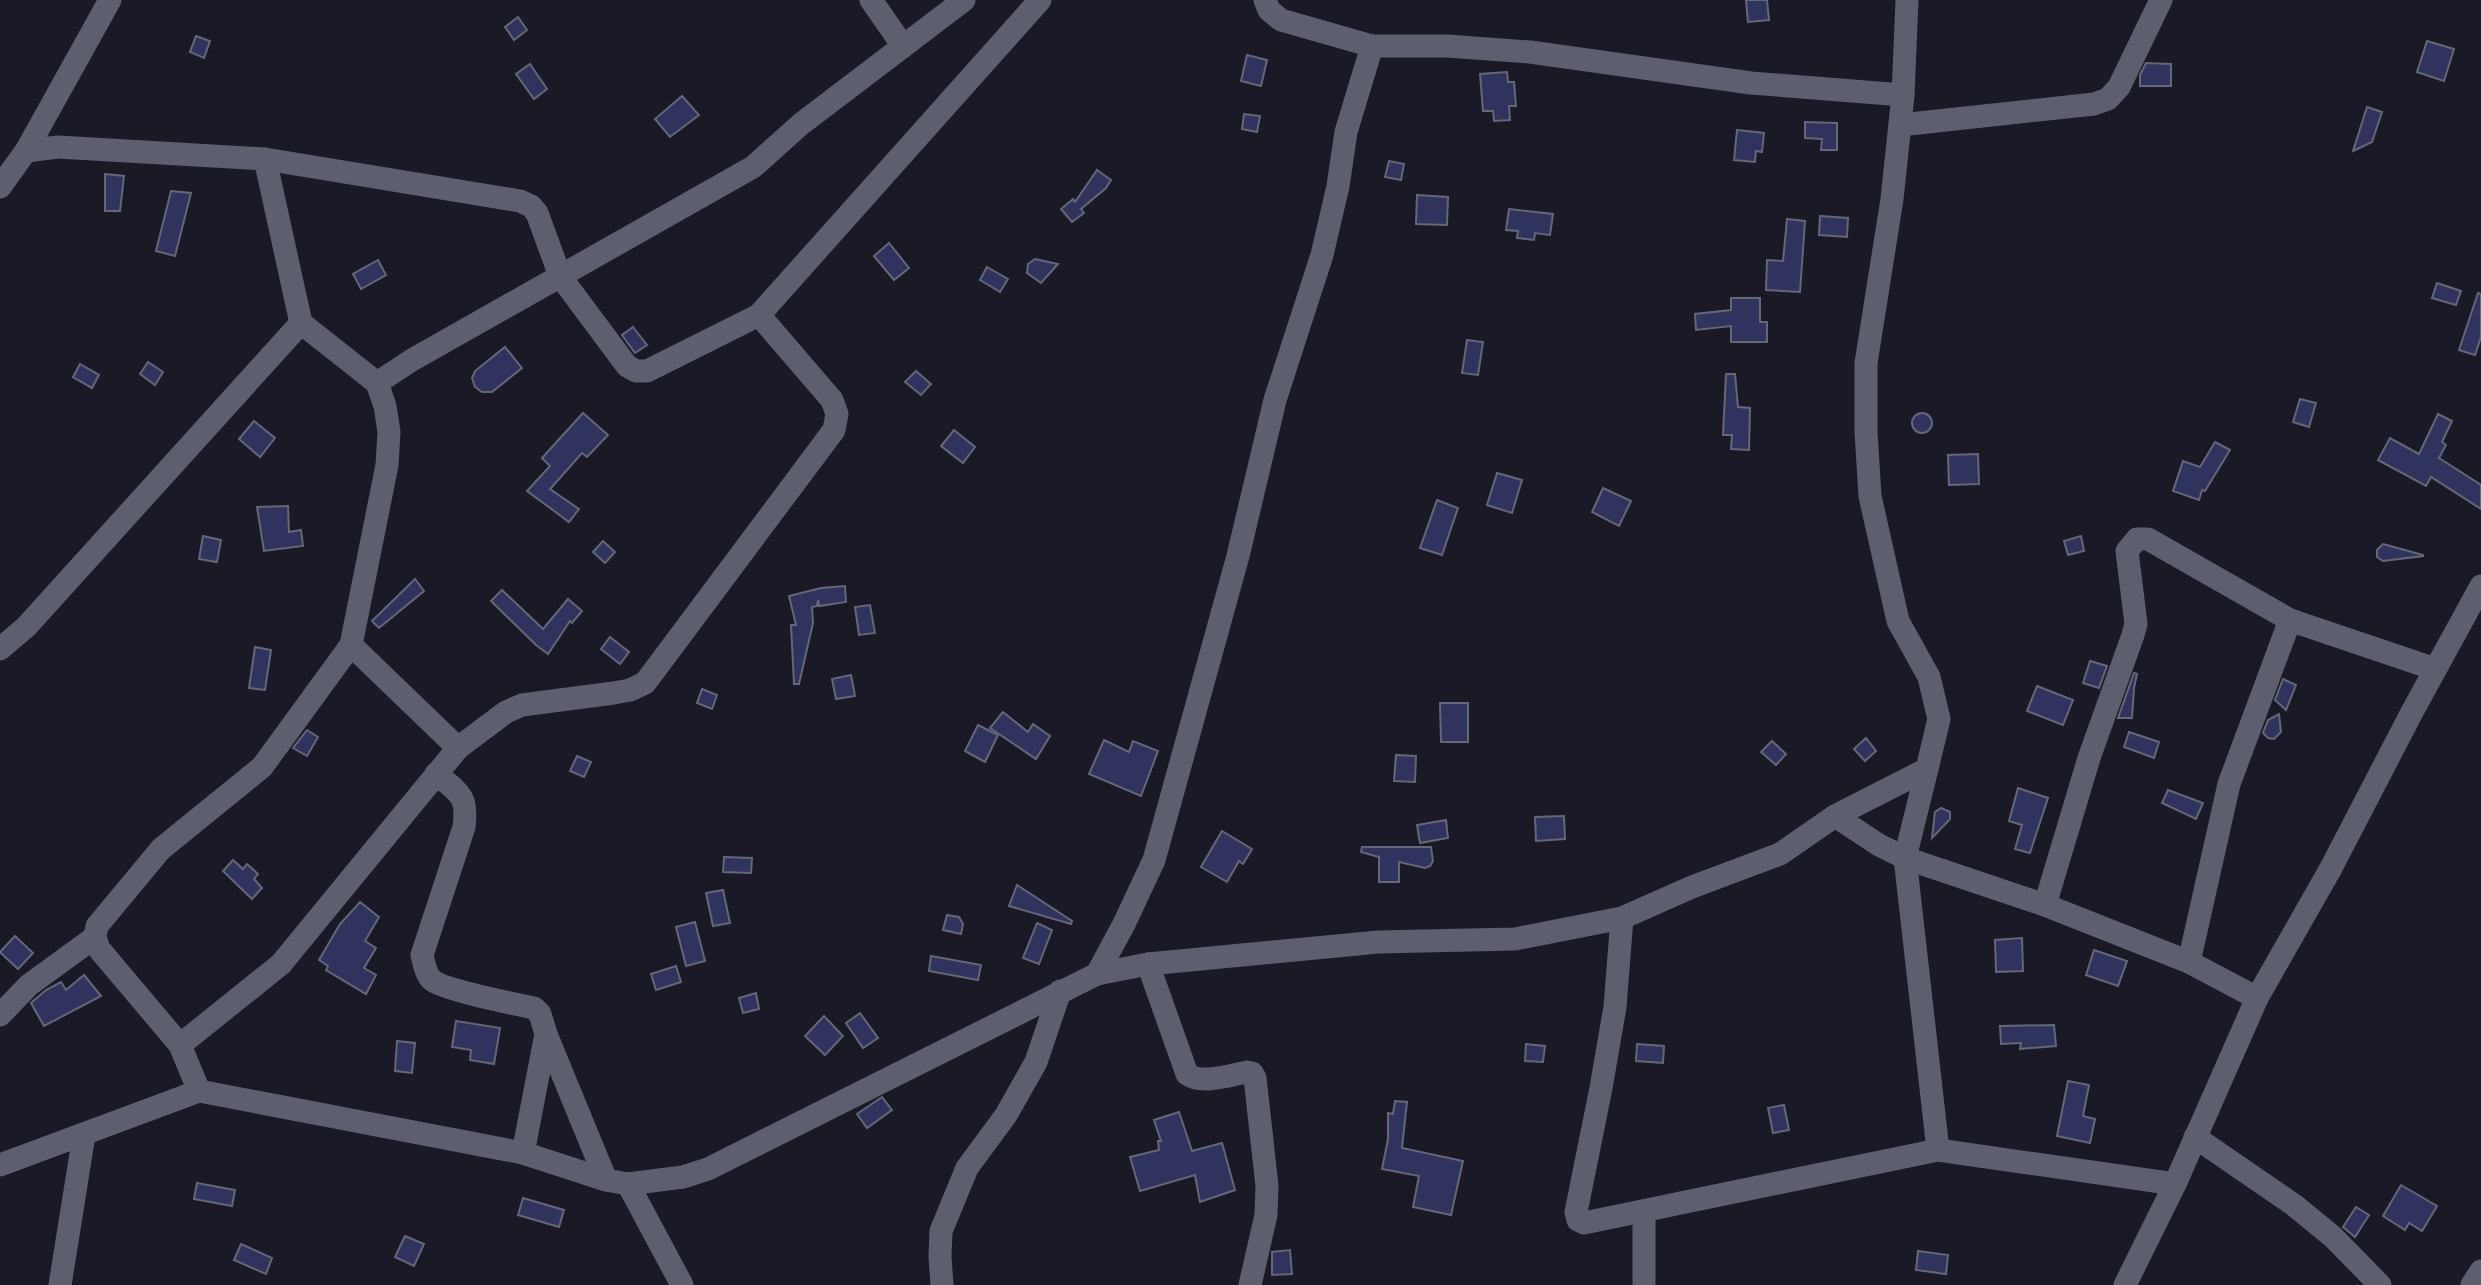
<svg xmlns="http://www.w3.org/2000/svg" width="2481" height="1285" font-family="'Golos Text',sans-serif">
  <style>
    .building { fill: #30335d; stroke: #646775; stroke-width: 2 }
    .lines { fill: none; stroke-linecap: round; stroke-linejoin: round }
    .minor { stroke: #5d5f6e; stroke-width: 23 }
  </style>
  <rect width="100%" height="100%" fill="#191a26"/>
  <g class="building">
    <polygon points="1746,0 1767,0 1769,20 1748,22"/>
    <polygon points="518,17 527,30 514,40 505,27"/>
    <polygon points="196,36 210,41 204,58 190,52"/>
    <polygon points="2427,41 2454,49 2444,81 2417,72"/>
    <polygon points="1247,55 1267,60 1261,86 1241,81"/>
    <polygon points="2146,63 2171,64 2171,86 2140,86 2140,75"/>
    <polygon points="530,64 547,89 534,99 516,74"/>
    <polygon points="1507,72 1508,82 1514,82 1516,106 1509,106 1510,120 1494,121 1493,111 1483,111 1480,74"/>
    <polygon points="682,96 699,115 670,137 655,119"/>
    <polygon points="2367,107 2382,112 2372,142 2353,151"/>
    <polygon points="1244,114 1260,116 1257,132 1242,129"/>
    <polygon points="1805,122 1837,123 1837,150 1821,150 1822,139 1805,138"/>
    <polygon points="1737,130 1764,133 1762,152 1756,151 1755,162 1734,160"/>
    <polygon points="1389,161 1404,164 1401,180 1385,177"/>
    <polygon points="1097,170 1111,180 1106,188 1081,209 1084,213 1072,222 1061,209 1073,199 1075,202"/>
    <polygon points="105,174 124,176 120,211 105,211"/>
    <polygon points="171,191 191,193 175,256 156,251"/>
    <polygon points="1417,195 1448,197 1447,225 1416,224"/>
    <polygon points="1509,209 1553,214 1550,235 1535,233 1534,240 1517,238 1518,231 1506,230"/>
    <polygon points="1820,216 1848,218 1847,237 1819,235"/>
    <polygon points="1787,219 1805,221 1800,292 1766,290 1767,260 1783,261"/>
    <polygon points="889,243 909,268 894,280 874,256"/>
    <polygon points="1035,259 1058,264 1041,283 1027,273 1028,264"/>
    <polygon points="378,260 386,275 361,289 353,274"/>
    <polygon points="987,267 1008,279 1000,292 980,280"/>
    <polygon points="2437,283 2461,291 2456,305 2432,298"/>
    <polygon points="2478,293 2481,294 2481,337 2475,355 2459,350"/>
    <polygon points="1731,298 1760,298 1760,322 1767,322 1767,342 1731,342 1731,326 1696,330 1695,314 1731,310"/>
    <polygon points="633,327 647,345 635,353 622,335"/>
    <polygon points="1467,340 1483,342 1478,375 1462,373"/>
    <polygon points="505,347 522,368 492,392 482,392 475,387 472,378 475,371"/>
    <polygon points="148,362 163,372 155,385 140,374"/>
    <polygon points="80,364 99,375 92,388 73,377"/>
    <polygon points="916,371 931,384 921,395 905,382"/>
    <polygon points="1726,374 1735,374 1738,407 1750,408 1749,450 1731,449 1732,435 1723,435"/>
    <polygon points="2300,399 2316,403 2309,427 2293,422"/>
    <polygon points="583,413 608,435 587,457 582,453 550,489 579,509 569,522 527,491 550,466 542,458"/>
    <circle cx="1922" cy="423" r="10"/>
    <polygon points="2438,414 2452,421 2442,442 2446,445 2439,458 2481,485 2481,509 2431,477 2426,486 2378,460 2390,438 2419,454"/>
    <polygon points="254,421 275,438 260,457 239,439"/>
    <polygon points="954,430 975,447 963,463 941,446"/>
    <polygon points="2215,442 2230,450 2205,491 2202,490 2199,500 2173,491 2183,461 2200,467"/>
    <polygon points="1978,454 1979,484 1949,485 1948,455"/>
    <polygon points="1497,473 1522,480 1512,513 1487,505"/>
    <polygon points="1603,488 1631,501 1619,526 1592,512"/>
    <polygon points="1437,500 1458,508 1442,555 1420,548"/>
    <polygon points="288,506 289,532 301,530 303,546 264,551 257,507"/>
    <polygon points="203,536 221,540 217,562 199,559"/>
    <polygon points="2081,536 2084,551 2068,555 2064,541"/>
    <polygon points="603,541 615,552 605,563 593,552"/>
    <polygon points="2383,544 2423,555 2423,556 2383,561 2377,557 2377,550"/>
    <polygon points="415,579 424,591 379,628 372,621"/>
    <polygon points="845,586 846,602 819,606 818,600 817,606 812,607 813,623 799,684 794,684 791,625 796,625 789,596 821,588"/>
    <polygon points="502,590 543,629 568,599 582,611 572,623 570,621 548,654 536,645 491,601"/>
    <polygon points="870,605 875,633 859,635 855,607"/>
    <polygon points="610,637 629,652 620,664 601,649"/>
    <polygon points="255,647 271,650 265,690 249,688"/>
    <polygon points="2090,661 2107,666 2099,688 2083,683"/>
    <polygon points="2134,673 2137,674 2134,688 2132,718 2118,718"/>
    <polygon points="851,675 855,696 836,699 832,679"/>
    <polygon points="2283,679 2296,685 2286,710 2275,700"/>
    <polygon points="2037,686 2073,700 2063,725 2027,711"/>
    <polygon points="702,689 717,695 712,709 697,703"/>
    <polygon points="1440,703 1468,703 1468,742 1441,742"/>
    <polygon points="1003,712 1028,732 1033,724 1050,736 1036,759 990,728"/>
    <polygon points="2279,714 2281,732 2274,739 2268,738 2263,733 2268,720"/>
    <polygon points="978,725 998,735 985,762 965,751"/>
    <polygon points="307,730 318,737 307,756 293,748"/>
    <polygon points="2129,732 2159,742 2154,758 2124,747"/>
    <polygon points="1866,738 1876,751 1865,761 1854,749"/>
    <polygon points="1104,740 1129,752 1133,741 1158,751 1141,796 1089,774"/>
    <polygon points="1772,741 1786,754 1776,765 1761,752"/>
    <polygon points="1396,755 1416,756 1415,782 1394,781"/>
    <polygon points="577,756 591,762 584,777 570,771"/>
    <polygon points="2018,788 2048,798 2030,853 2015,849 2022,825 2009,821"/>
    <polygon points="2168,790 2203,803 2196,819 2162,803"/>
    <polygon points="1941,808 1950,812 1950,819 1932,838 1935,812"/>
    <polygon points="1564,816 1565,839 1536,841 1535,817"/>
    <polygon points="1446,820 1448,838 1420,843 1417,825"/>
    <polygon points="1222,831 1252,849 1243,864 1239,861 1227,882 1201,867"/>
    <polygon points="1362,847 1431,847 1433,861 1430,866 1425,868 1399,862 1399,882 1379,882 1379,857 1361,852"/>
    <polygon points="724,857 752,858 751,873 723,872"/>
    <polygon points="233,860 243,869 247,864 258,874 254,879 262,888 252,899 223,871"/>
    <polygon points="1017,885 1072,921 1071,924 1009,906"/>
    <polygon points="723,890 730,923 713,926 706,893"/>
    <polygon points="360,902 379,917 365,941 376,948 364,968 376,975 366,994 326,970 328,966 319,960 340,924"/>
    <polygon points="947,915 959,917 963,924 961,934 943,930"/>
    <polygon points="695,922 705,961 686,966 676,927"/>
    <polygon points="1037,923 1052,930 1039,964 1023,958"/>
    <polygon points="15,936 33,953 18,969 0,952"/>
    <polygon points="2022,938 2023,971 1996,972 1995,940"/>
    <polygon points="2094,950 2127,961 2118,986 2086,975"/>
    <polygon points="931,956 981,965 978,980 929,971"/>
    <polygon points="676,966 681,982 656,990 651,974"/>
    <polygon points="84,975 101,996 44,1026 31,1003 46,990 61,982 66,990"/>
    <polygon points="756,993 759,1009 743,1013 739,998"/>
    <polygon points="860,1013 878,1038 863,1048 846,1023"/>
    <polygon points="824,1016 843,1036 825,1055 805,1036"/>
    <polygon points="456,1021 500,1028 494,1064 470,1060 471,1050 452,1047"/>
    <polygon points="2054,1025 2056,1046 2020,1049 2021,1043 2001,1044 2000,1026"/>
    <polygon points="397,1041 415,1043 412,1073 395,1071"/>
    <polygon points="1526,1044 1545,1046 1543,1062 1525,1061"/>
    <polygon points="1637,1044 1664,1046 1663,1063 1636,1061"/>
    <polygon points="2068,1081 2089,1085 2083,1116 2095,1119 2090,1143 2057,1136"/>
    <polygon points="882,1097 892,1110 867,1128 857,1114"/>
    <polygon points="1395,1101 1407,1102 1402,1148 1463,1161 1451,1215 1413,1207 1419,1176 1382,1169 1388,1139 1388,1113 1393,1114"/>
    <polygon points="1784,1105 1789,1130 1773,1133 1768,1108"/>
    <polygon points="1179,1112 1192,1151 1222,1143 1235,1190 1200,1202 1195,1175 1140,1191 1130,1157 1159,1150 1158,1141 1161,1141 1154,1120"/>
    <polygon points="197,1183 235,1190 232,1206 194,1199"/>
    <polygon points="2401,1185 2437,1206 2422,1231 2409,1223 2405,1230 2383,1216"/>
    <polygon points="523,1198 564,1210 559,1227 518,1215"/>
    <polygon points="2356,1207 2369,1215 2355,1237 2343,1227"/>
    <polygon points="405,1236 424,1244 414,1266 395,1257"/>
    <polygon points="241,1244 272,1258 266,1274 234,1260"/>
    <polygon points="1290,1250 1292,1274 1272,1275 1272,1252"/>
    <polygon points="1918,1251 1948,1255 1946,1274 1916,1270"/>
  </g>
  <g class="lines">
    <g class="minor">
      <polyline points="871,0 903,46"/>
      <polyline points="1265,0 1269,10 1281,20 1372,46"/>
      <polyline points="1900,125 2094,104 2108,99 2119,87 2161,0"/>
      <polyline points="26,151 58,147 265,159 301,323 377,383 385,406 389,432 387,465 351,645 262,767 161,849 97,926 95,937 99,949 180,1045 199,1091"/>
      <polyline points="265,159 520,201 531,206 537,213 560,276 627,366 636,371 647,371 759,315 1040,0"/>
      <polyline points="0,187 26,151 110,0"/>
      <polyline points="377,383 412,360 753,167 801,124 964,0"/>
      <polyline points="351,645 458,748"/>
      <polyline points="0,649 26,627 301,323"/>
      <polyline points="1927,769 1905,858 2045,905 2189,962 2257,998"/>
      <path d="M436,774c24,19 32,22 28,53l-42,128c2,8 4,20 10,25 12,10 83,24 102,28l6,6 6,20 60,146"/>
      <polyline points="1835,816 1879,845 1905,858 1938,1150"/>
      <polyline points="2045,905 2089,758 2133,635 2136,624 2127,551 2137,539 2148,539 2290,620 2435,669"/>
      <polyline points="1622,918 1615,1007 1601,1088 1576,1212 1578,1220 1584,1223 1938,1150 2175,1184"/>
      <polyline points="2189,962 2229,784 2290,620"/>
      <path d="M1148,964l39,110c14,11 43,1 60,-2l5,1 3,5 12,108 -1,29 -16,70"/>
      <polyline points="1097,974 1124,924 1154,860 1238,556 1275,400 1322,255 1338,186 1346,132 1372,46 1447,46 1530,52 1751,83 1903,95"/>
      <polyline points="0,1015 29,985 95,937"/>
      <polyline points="180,1045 281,964 458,748 506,712 522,705 614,693 630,690 645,683 834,430 837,414 832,400 759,315"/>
      <polyline points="2195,1137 2294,1205 2333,1237 2380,1285"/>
      <polyline points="523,1153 546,1034"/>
      <polyline points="0,1165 199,1091 523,1153 606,1180 628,1184 683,1177 708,1169 1097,974 1148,964 1378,942 1515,939 1622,918 1692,887 1780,854 1835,816 1927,769 1939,719 1929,677 1898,621 1870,496 1866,432 1866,363 1892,199 1903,95 1907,0"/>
      <polyline points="628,1184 682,1285"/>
      <polyline points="1644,1211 1644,1285"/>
      <polyline points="60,1285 84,1135"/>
      <polyline points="942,1285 940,1257 941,1231 967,1168 1006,1115 1036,1062 1060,991"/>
      <polyline points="2125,1285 2175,1184 2257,998 2331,868 2412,712 2481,586"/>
      <polyline points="2472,1285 2481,1271"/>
    </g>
  </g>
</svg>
